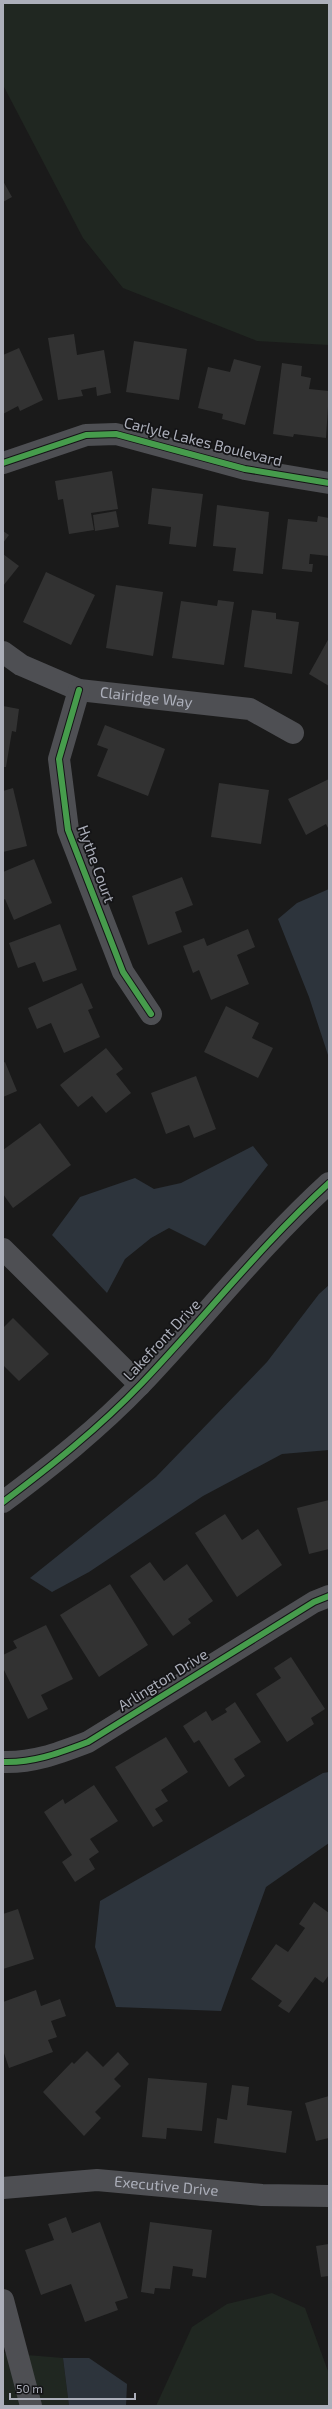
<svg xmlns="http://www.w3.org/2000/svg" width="332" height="2409" font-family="'Exo 2',sans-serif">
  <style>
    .green { fill: #202721 }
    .water { fill: #2d343c }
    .building { fill: #323232 }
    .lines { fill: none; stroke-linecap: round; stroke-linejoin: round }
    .minor { stroke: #4e4f53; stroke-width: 22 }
    .cycleway-casing { stroke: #141416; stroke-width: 8 }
    .cycleway { stroke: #469c4c; stroke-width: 6 }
    .labels { text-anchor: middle; stroke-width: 3.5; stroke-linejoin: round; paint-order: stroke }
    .street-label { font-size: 15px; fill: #acafba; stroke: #141416 }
  </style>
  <rect width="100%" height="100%" fill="#1a1a1a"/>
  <g class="green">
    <polygon points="3,3 329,3 329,345 257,341 123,288 83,238 3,85"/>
    <polygon points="272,2293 305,2308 329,2374 329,2406 156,2406 192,2327 227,2304"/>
    <polygon points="3,2353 63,2358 69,2406 3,2406"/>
  </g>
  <g class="water">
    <polygon points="329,889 329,1058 309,997 278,919 297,903"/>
    <polygon points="253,1146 268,1165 205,1246 169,1228 151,1238 125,1259 107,1293 52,1235 80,1197 135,1178 154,1189 181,1183"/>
    <polygon points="329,1285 329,1450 282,1454 203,1496 89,1572 52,1592 30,1578 156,1477 267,1362 319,1294"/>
    <polygon points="329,1772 329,1843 266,1887 221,2011 116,2007 95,1947 100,1901 323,1773"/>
    <polygon points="63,2358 89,2358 127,2384 126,2406 69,2406"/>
  </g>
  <g class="building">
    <polygon points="3,181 12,197 3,202"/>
    <polygon points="74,334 77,355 104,350 111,393 97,396 96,387 81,390 83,396 58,400 48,338"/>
    <polygon points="134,341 187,349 179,400 126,392"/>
    <polygon points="19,348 43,400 20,411 18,406 3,414 3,355"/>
    <polygon points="234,359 261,366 245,425 222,419 223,414 198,408 208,367 230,372"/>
    <polygon points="282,363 302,366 301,376 311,378 309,389 329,391 326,438 294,434 293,437 273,434"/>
    <polygon points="112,471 118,509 91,513 94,530 69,534 63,499 58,500 55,481"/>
    <polygon points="152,488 203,494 196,547 169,544 171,527 148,524"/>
    <polygon points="217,505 269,512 263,574 233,571 236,548 213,546"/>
    <polygon points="116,511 119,527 95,531 93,515"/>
    <polygon points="318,516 329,518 329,556 310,554 309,564 313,564 312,572 282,569 288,519 317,522"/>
    <polygon points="3,531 9,535 3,543"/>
    <polygon points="3,554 19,566 3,586"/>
    <polygon points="46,572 95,595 71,645 23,622"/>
    <polygon points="116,585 163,592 153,656 106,648"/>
    <polygon points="218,600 234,602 224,665 172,658 181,601 217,606"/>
    <polygon points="252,610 276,613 276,619 299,622 292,674 244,667"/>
    <polygon points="329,638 329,686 309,674"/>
    <polygon points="3,706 19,709 16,732 12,731 6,767 3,767"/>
    <polygon points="105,725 165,749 148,796 97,776 108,749 97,745"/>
    <polygon points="329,779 329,830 326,824 306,835 288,799"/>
    <polygon points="219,783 269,790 261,844 211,837"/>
    <polygon points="13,788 27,846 3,852 3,791"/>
    <polygon points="34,859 52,903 14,920 5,899 3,900 3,872"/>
    <polygon points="182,877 193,905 175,912 182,932 148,945 132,896"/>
    <polygon points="60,924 77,970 43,982 35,962 18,968 9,943"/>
    <polygon points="248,929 255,947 237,955 249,984 211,1000 199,970 193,973 183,946 204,938 207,946"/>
    <polygon points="82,983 93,1008 88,1010 100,1037 64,1053 51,1023 37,1029 28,1008"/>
    <polygon points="226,1006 259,1023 252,1038 273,1048 258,1078 204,1052"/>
    <polygon points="106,1048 123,1069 116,1074 131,1093 106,1113 92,1096 78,1107 60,1085"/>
    <polygon points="5,1062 17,1091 3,1097 3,1063"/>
    <polygon points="196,1076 216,1129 194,1138 189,1125 166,1134 151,1093"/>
    <polygon points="40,1123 71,1165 13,1208 3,1194 3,1150"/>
    <polygon points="13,1318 49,1354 19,1381 3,1365 3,1328"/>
    <polygon points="329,1500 329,1549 309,1554 297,1508"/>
    <polygon points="225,1514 242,1540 258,1529 282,1565 237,1597 195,1533"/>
    <polygon points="150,1562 164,1581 187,1564 213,1601 188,1619 191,1623 173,1636 130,1576"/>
    <polygon points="110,1584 148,1645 99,1677 60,1615"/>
    <polygon points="46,1625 73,1679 41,1695 48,1709 28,1719 3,1668 3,1655 17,1648 13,1641"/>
    <polygon points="291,1657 325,1709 311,1718 314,1724 287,1742 256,1694 281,1678 274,1668"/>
    <polygon points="235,1702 261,1742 234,1759 245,1776 229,1787 199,1740 194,1743 183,1726 206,1711 212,1721 227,1712 225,1709"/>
    <polygon points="166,1737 188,1772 161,1790 168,1801 155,1809 163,1821 153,1827 115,1767"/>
    <polygon points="94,1785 118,1821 90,1839 99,1852 89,1859 95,1869 75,1882 62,1862 72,1855 44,1812 63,1799 65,1804"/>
    <polygon points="314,1902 329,1913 329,1975 323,1983 315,1977 289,2013 278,2006 282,2001 251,1979 276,1944 288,1952 305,1928 299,1924"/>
    <polygon points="18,1909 34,1959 3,1969 3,1914"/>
    <polygon points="36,1990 41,2006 60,1999 66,2016 51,2021 57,2037 48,2040 53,2052 9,2068 3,2050 3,2002"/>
    <polygon points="87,2051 103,2067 118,2052 129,2064 114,2079 121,2086 95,2112 101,2118 84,2136 43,2092 72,2062 74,2064"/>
    <polygon points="148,2078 207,2083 202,2131 167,2128 166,2139 142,2137"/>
    <polygon points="232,2085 249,2087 247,2105 292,2111 286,2153 214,2143 217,2118 227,2120"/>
    <polygon points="329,2096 329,2138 316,2141 305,2103"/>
    <polygon points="66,2217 72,2233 100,2222 128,2298 115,2302 118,2310 85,2322 71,2284 41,2295 25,2250 54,2240 48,2224"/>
    <polygon points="150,2222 212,2230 206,2278 192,2276 193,2269 173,2266 170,2289 155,2288 154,2294 141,2292"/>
    <polygon points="329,2244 329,2276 321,2277 316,2246"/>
  </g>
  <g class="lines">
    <g class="minor">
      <polyline points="3,463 86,435 116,434 245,469 329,483"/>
      <path id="s1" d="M3,652l18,13 58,25 171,19 43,24"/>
      <polyline points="79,690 59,759 68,830 123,972 151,1014"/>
      <polyline points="3,1249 140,1385"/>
      <path d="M3,1502c48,-36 96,-74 138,-118 63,-66 120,-139 188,-201"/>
      <path d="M3,1762c31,1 56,-9 85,-20l226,-140 15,-6"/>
      <path id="s2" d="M3,2188l94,-8 165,15 67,1"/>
      <polyline points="3,2300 31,2406"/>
    </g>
    <g class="cycleway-casing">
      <g id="cycleway">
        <polyline points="3,463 86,435 116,434 245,469 329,483"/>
        <polyline points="79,690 59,759 68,830 123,972 151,1014"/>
        <path d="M3,1502c48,-36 96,-74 138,-118 63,-66 120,-139 188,-201"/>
        <path d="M3,1762c31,1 56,-9 85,-20l226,-140 15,-6"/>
      </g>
    </g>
    <use href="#cycleway" class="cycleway"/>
  </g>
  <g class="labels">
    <g class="street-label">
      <text transform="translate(203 442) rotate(14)" y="5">Carlyle Lakes Boulevard</text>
      <text dy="5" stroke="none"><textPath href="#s1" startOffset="153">Clairidge Way</textPath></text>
      <text transform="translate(96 864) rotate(70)" y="5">Hythe Court</text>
      <text transform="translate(162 1340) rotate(-47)" y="5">Lakefront Drive</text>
      <text transform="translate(163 1680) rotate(-32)" y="5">Arlington Drive</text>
      <text dy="5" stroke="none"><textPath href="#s2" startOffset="164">Executive Drive</textPath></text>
    </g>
  </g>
  <rect width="332" height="2409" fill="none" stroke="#acafba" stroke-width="8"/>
  <path d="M10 2393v6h125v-6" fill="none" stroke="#acafba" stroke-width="2"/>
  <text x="16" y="2393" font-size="12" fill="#acafba" stroke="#141416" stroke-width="3" paint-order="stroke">50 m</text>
</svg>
